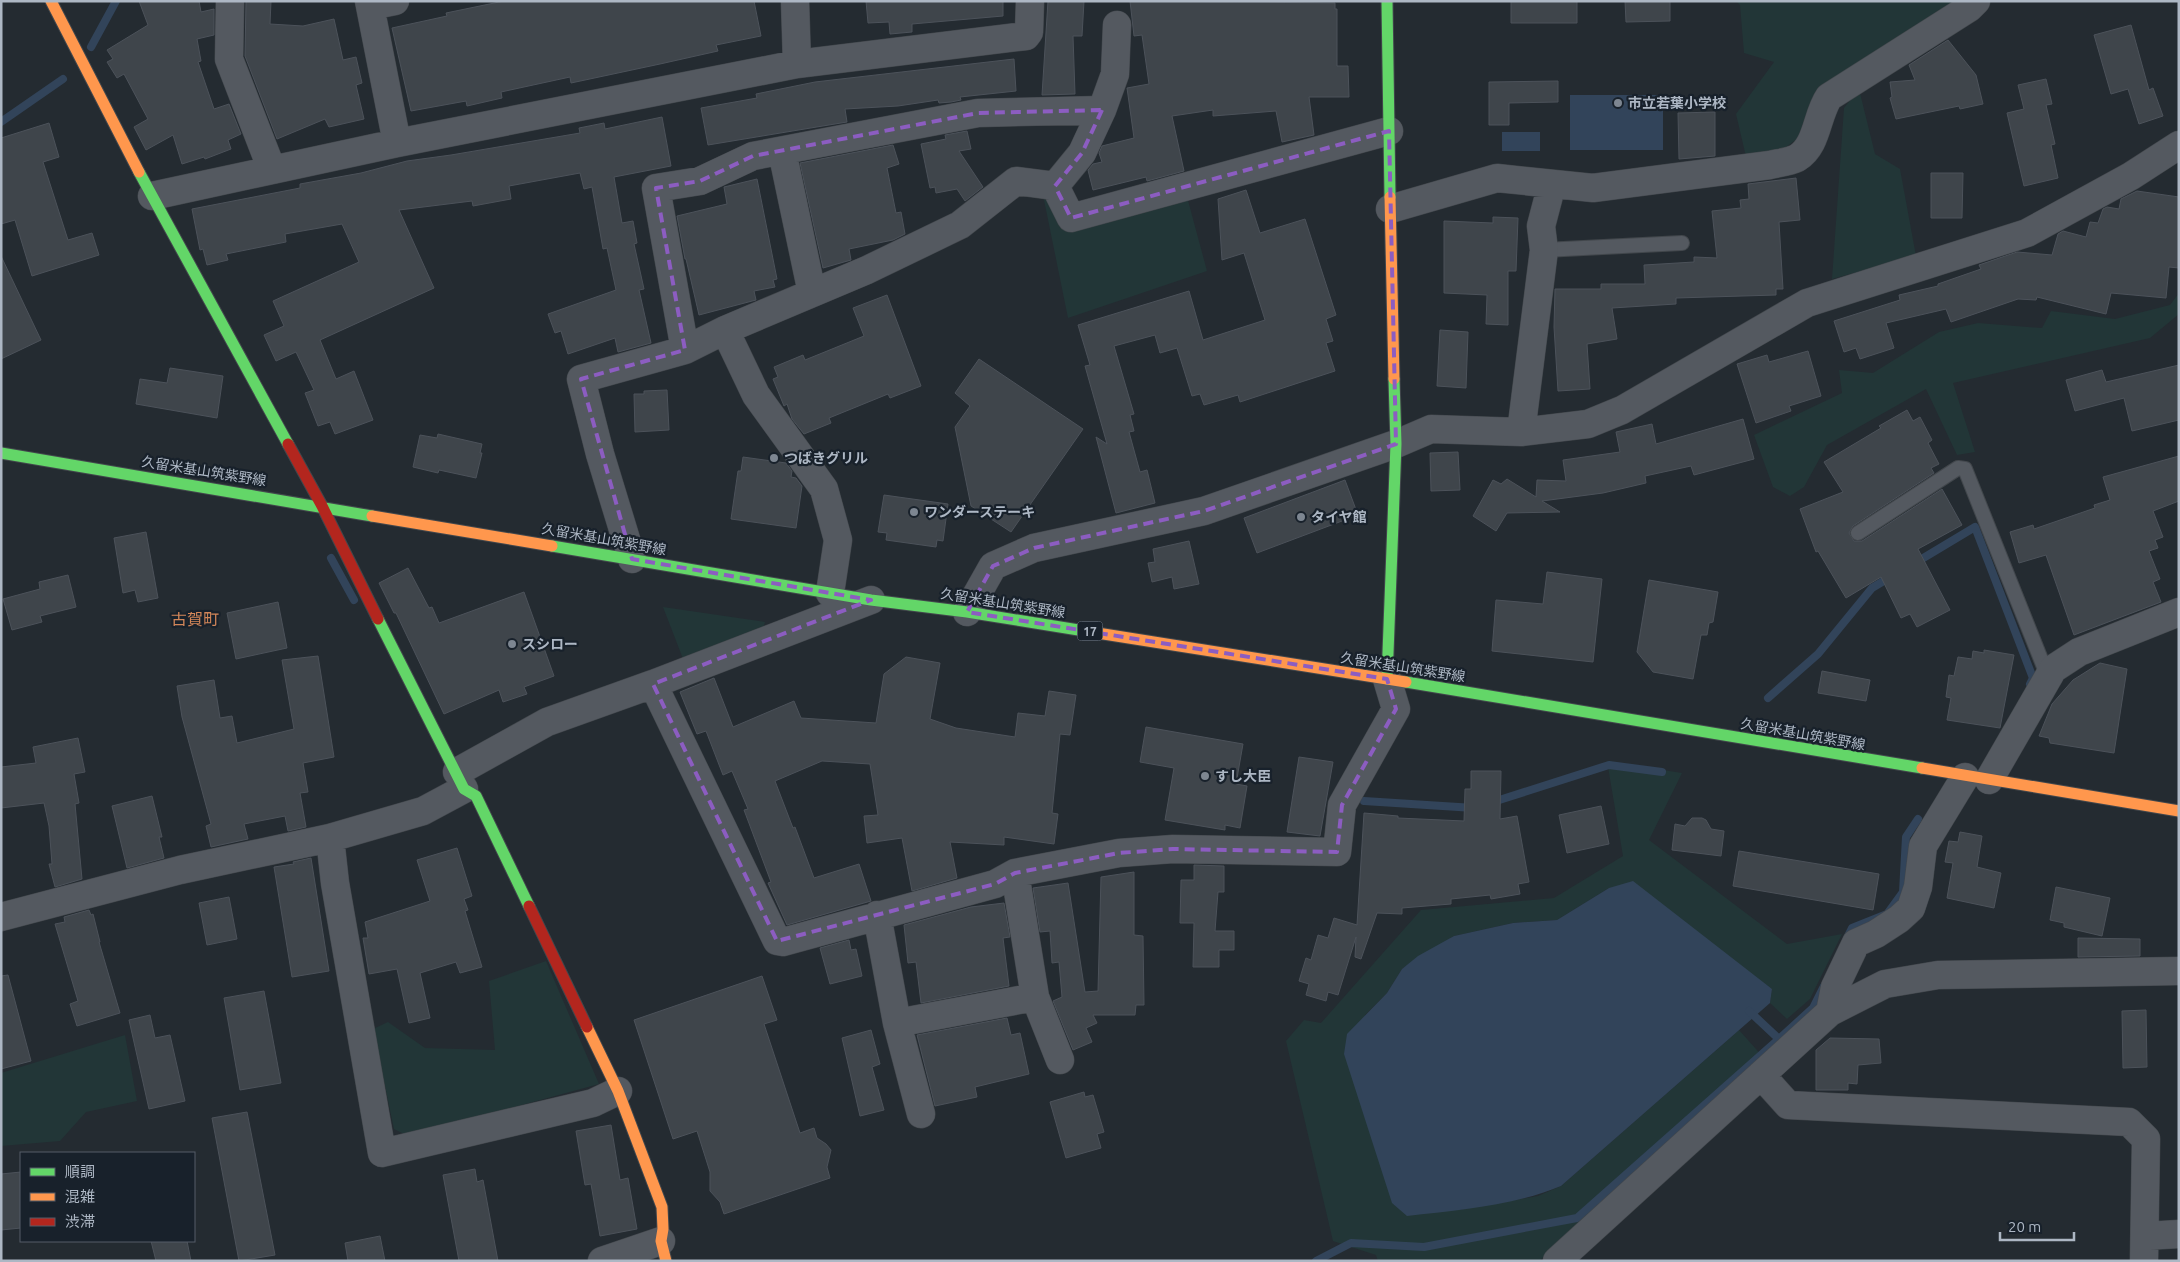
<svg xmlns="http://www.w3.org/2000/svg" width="2180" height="1262" viewBox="0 0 2180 1262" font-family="Ubuntu,'Noto Sans JP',sans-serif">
<rect width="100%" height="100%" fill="#242b31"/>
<path fill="#223637" d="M1736 1H1961L1808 110 1798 138 1781 151 1747 161 1736 114 1774 62 1744 53 1740 5Z
M1859 89 1875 154 1900 169 1916 256 1832 279 1844 108Z
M1042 190 1067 227 1186 193 1207 271 1068 318Z
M2179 293V314L2150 338 1953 383 1975 452 1957 455 1926 389 1827 445 1804 487 1790 496 1773 487 1754 435 1842 393 1839 370 1873 373 1939 332 1978 323 2042 328 2051 311 2115 319 2170 305Z
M663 607 765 622 761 634 685 664Z
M1607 761 1682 773 1649 840 1787 944 1842 934 1810 999 1787 1019 1770 1003 1772 989 1609 888 1557 920 1513 923 1454 936 1402 969 1387 993 1365 1015 1457 1210 1538 1196 1561 1186 1739 1030 1764 1058 1539 1261H1378L1376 1255 1333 1241 1286 1041 1304 1020 1321 1023 1421 910 1554 898 1623 856Z
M546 961 599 1084 408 1136 394 1129 373 1029 388 1022 425 1048 495 1050 489 981Z
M125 1035 137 1101 86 1112 60 1141 1 1146V1073Z"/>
<path fill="#32445a" d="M1570 95H1663V150H1570Z
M1502 132H1540V151H1502Z
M1633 881 1772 989 1770 1003 1561 1186C1513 1206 1458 1210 1407 1216L1392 1203 1344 1054 1347 1034 1387 993 1402 969 1418 956 1454 936 1513 923 1557 920 1609 888Z"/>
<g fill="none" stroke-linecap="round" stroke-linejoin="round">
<path stroke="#32445a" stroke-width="8" d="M91 47 116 1
M1 122 63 79
M331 558 354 600
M1915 563 1975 527 2033 678 2030 684
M1768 698 1818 654 1872 588 1892 576
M1364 801 1474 808
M1493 802 1609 765 1662 772
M1847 938 1852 928 1887 914 1903 892 1906 837 1918 819
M1749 1011 1779 1039 1813 1008 1824 986
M1316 1261 1351 1243 1424 1247 1577 1218 1779 1039"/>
</g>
<path fill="#3f454b" stroke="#4c525a" d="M139 1H199L201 12 214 9V35L197 39 201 61 198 62 214 109 229 104 241 134 228 140 231 149 205 159 204 157 182 164 173 135 146 150 134 127 148 119 124 74 117 78 107 62 113 59 107 50 148 25Z
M246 1H271L270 24 303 26 334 19 343 60 356 57 362 83 356 85 364 119 329 127 325 119 277 139 245 56Z
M504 1H754L761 36 716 45 718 51 660 64 571 83 570 77 501 92 502 98 467 106 466 101 411 111 392 28 447 16 446 13Z
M866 1H1003V16L912 24V32L890 34 889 22 868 23Z
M1048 1H1084L1082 36H1073L1075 94 1042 95Z
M1130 1 1335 3V9H1337V66H1348L1349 97H1309L1314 135 1282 142 1276 111 1213 116V110L1172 116 1184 171 1147 181 1146 177 1093 190 1088 170 1093 164 1102 162 1099 153 1102 146 1134 138 1127 88 1149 84 1142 35 1134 36Z
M1511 1H1577V23H1511Z
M1625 1H1670V21L1626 22Z
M2131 25 2149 90 2153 88 2163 116 2139 124 2128 89 2111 94 2094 35Z
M1948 40 1976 75 1983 104 1960 109 1959 106 1896 119 1890 98 1892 97 1890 82 1915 80 1909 65Z
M1014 59 1016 91 960 97 961 100 951 102 939 103 938 100 898 106 845 109 847 122 708 145 701 108 757 98 756 94 815 82Z
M2046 79 2052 104 2046 105 2055 144 2051 145 2058 178 2024 186 2007 113 2024 109 2018 85Z
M1558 81V102L1509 103V125H1489V82Z
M1715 112V156L1679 159 1678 113Z
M662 117 671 166 614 177 622 223 633 221 637 243 634 244 644 289 639 290 651 343 618 352 615 338 568 354 561 331 555 333 548 314 616 290 607 248 603 249 592 187 584 189 580 173 509 186 511 199 473 206 472 201 399 210 434 288 320 340 336 379 354 371 373 420 335 434 330 422 318 426 305 393 314 390 296 352 276 361 264 335 284 326 273 301 359 262 342 224 285 234 286 242 226 254 228 260 207 265 203 249 200 250 192 209 300 188V184L361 173 407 161 451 155 580 133 579 128 604 123 605 129Z
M49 123 59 157 43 162 68 240 92 233 99 255 32 276 15 220 1 224V138Z
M967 131 971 149 959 151 983 187 965 201 957 189 936 193 935 187 930 188 921 144 946 139 945 135Z
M893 145 899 164 887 168 896 213 901 212 905 234 893 240 849 249 851 260 823 268 800 163Z
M1931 173H1963L1962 218H1931Z
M1796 178 1800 220 1779 222 1783 289H1776V295L1676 298V304L1612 308 1617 339 1587 344 1590 389 1558 391 1554 327 1555 289H1601V284H1645L1644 265 1694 262V257L1717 258 1712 211 1741 208 1740 200 1749 199 1748 184Z
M757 179 777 279 773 280 775 287 754 291 756 300 699 315 686 259H685L677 216 727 204 724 187Z
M1246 190 1260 233 1305 219 1336 315 1326 319 1333 341 1326 343 1335 371 1240 402 1238 395 1204 405 1200 394 1192 396 1177 348 1160 353 1155 335 1114 346 1134 414 1130 415 1134 431 1129 432 1140 472 1147 470 1155 503 1116 513 1096 437 1107 444 1085 366 1090 365 1078 325 1189 291 1203 340 1265 320 1244 253 1222 260 1218 199Z
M2137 191 2179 197V268L2169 267 2166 298 2111 293 2106 314 2037 297 2036 300 2018 299 1951 322 1946 309 1886 323 1894 348 1860 359 1856 348 1844 352 1834 321 1900 300 1899 295 1938 286V284L1981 269 1979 265 2017 252 2052 255 2058 234 2063 231 2086 237 2090 222 2098 223 2103 209 2107 207 2119 209 2121 199Z
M1493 217 1518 218 1516 271H1508V325L1486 324 1487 295 1444 293V221L1493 223Z
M1 256 41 340 1 359Z
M887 295 921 386 890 398 888 394 829 418 831 423 804 434 792 419 787 404 784 406 773 379 778 377 774 367 803 355 805 360 864 336 853 308Z
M1440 330 1468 332 1466 388 1437 386Z
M1808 351 1821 396 1789 406 1791 411 1756 423 1737 364 1767 355 1769 362Z
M979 359 1083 429 1011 532 971 506 955 427 970 406 955 393Z
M2179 365V420L2132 431 2124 398 2075 411 2066 380 2102 370 2106 382Z
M170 368 223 376 217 418 136 404 140 379 167 383Z
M667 390 669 430 635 432 634 394H644V391Z
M1907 410 1913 421 1920 417 1932 440 1928 443 1939 464 1931 468 1934 473 1853 526 1849 533 1854 541H1862L1942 489 1962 525 1918 549 1950 610 1917 627 1910 614 1901 618 1881 577 1846 598 1818 551 1816 552 1800 509 1843 492 1824 462 1881 428 1879 426Z
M1743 419 1754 459 1694 475 1691 466 1645 476 1646 483 1603 493 1542 501 1560 512 1507 513 1496 531 1473 516 1493 480 1501 484 1507 479 1536 497 1537 480 1566 481 1563 460 1620 452 1616 432 1652 424 1656 444Z
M438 434 482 444 480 453H482L476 478 439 470 438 473 413 467 420 435 437 438Z
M1458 452 1460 490 1431 491 1430 453Z
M2179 456V501L2153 511 2163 537 2155 540 2158 548 2149 551 2160 579 2153 582 2161 602 2074 635 2046 555 2019 563 2010 532 2033 525 2034 529 2095 508 2094 505 2110 500 2103 477Z
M743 457 786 463 792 471 791 477 796 478 802 486 796 528 731 519 738 471H741Z
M1345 480 1358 515 1257 553 1244 518Z
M884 495 948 504 943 541 937 540 936 547 886 540 887 533 878 532Z
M146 532 158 598 138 602 135 590 123 593 114 538Z
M1189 541 1199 584 1174 589 1172 577 1152 582 1148 563 1155 562 1153 549Z
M408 568 429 608 432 607 439 623 524 592 554 676 524 687 527 694 503 702 499 690 444 714 396 613H394L379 583Z
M1547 572 1602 579 1593 662 1492 651 1496 600 1543 604Z
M68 575 76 607 40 616 42 622 12 630 3 599 40 589 39 582Z
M1649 580 1718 592 1713 622 1709 623 1707 635H1701L1693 679 1653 672 1637 652Z
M278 602 287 648 236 659 227 613Z
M1984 650 2014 655 2000 728 1947 720 1951 698 1946 697 1949 675 1954 676 1958 657 1972 659 1973 651 1984 653Z
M318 656 334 757 303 763 308 792 300 793 306 827 288 831 285 816 244 824 248 839 211 847 206 826 211 824 182 717 177 686 214 680 220 718 232 716 237 743 294 729 282 660Z
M906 657 940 663 930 719 956 728 1015 737 1018 713 1045 716 1049 691 1076 695 1070 735 1060 734 1052 813 1058 814 1054 844 1004 837V845L950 842 957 878 912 891 902 838 867 843 864 816 878 815 870 764 822 761 775 781 793 828 795 827 814 878 859 864 871 901 787 925 768 883 771 882 744 810 748 809 732 771 723 775 706 731 697 734 680 692 714 678 733 727 794 701 801 718 876 723 884 674Z
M2100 663 2127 669 2114 753 2050 743 2049 738 2039 736 2052 704 2073 680Z
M1822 671 1870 680 1866 701 1818 693Z
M1146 727 1243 744 1236 784 1247 786 1240 828 1225 825V830L1165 820 1174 768 1140 762Z
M78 738 85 772 74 774 79 803 75 804 82 879 55 887 49 864H52L49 826 44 803 1 808V767L36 763 33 747Z
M1299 757 1333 762 1320 836 1287 832Z
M1471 771H1501L1500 819 1517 816 1529 882 1518 884 1520 894 1491 899 1490 895 1451 899V904L1402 908V914L1377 913 1361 959 1355 957 1356 937 1338 995 1328 992 1326 1001 1306 995 1309 984 1299 981 1306 958 1311 960 1318 935 1328 938 1334 918 1357 925 1364 813 1398 816V818L1464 821 1465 789H1471Z
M152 796 162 837H159L164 858 127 868 112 806Z
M1601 806 1609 844 1567 853 1559 815Z
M1692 818H1702L1706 820 1711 829 1724 831 1721 856 1672 850 1675 824 1685 826Z
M1960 832 1982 836 1977 867 2001 873 1994 908 1947 898 1953 863 1945 862 1949 841 1958 842Z
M457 848 472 896 464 899 468 910 465 911 482 967 460 973 456 962 420 973 430 1018 409 1023 397 969 369 974 363 938H368L365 922 430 901 417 860Z
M1739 851 1879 874 1873 910 1733 886Z
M311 858 329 971 292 977 274 867 294 864 293 862Z
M1194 865 1224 866V892H1218L1215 931H1234V950H1219V967H1193L1194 923H1180L1181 880H1194Z
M1134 872V935L1143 936 1144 1005H1136L1135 1015H1093L1097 1023 1086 1028 1092 1042 1073 1050 1053 1001 1062 997 1059 962 1052 963 1050 931 1040 932 1033 888 1068 883 1085 992 1098 991 1101 877Z
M2056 887 2110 898 2102 936 2064 927V923L2050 920Z
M229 897 237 939 207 945 199 903Z
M1004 903 1010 937 1003 938 1009 986 921 1003 916 962 908 963 904 925 971 907Z
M89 910 91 915 93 914 100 942H99L120 1013 77 1026 70 1004 78 1001 55 924 65 922 64 917Z
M2078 938 2140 939V956L2078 957Z
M849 940 851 950 856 949 862 976 830 984 820 948Z
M8 975 31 1061 1 1069V976Z
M762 976 777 1020 764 1024 800 1133 814 1128 817 1138 826 1144 831 1150 827 1167 830 1178 724 1214 720 1202 710 1191V1172L697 1131 673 1139 634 1020Z
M264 991 281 1083 240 1090 224 998Z
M2146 1010 2147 1067 2123 1068 2122 1011Z
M150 1015 155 1038 170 1035 185 1101 149 1109 129 1020Z
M1007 1018 1011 1035 1020 1033 1029 1074 975 1087 977 1097 935 1106 917 1035Z
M871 1030 880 1064 872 1067 884 1110 860 1116 842 1038Z
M1830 1038 1879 1039 1881 1063 1858 1065 1857 1084 1848 1083V1090H1816V1050Z
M1084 1092 1085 1097 1093 1095 1104 1132 1097 1134 1101 1148 1066 1158 1050 1102Z
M247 1112 275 1255 239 1261 212 1118Z
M611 1125 620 1180 628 1178 637 1229 600 1236 591 1184 585 1185 576 1131Z
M475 1169 477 1182 483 1180 498 1261H459L443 1175Z
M21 1172V1228L1 1230V1174Z
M380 1236 385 1261H348L345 1243Z
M151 1241H187L191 1261H156Z"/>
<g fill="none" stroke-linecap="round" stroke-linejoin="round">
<defs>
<path id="lane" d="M1544 250 1682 243
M1858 533 1958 468 1965 469 2048 677"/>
<path id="street" d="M230 1 229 59 272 170
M369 1 397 143
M795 1 797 64
M370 6 395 1
M782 151 812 293
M1055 186 1071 218 1389 131
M152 196 397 143 797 64 1026 36 1029 32 1030 1
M1390 209 1497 178 1593 188 1770 165C1778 163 1789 162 1797 158 1818 145 1816 116 1829 97L1969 8 1976 1
M725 330 756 395 824 489 838 540 830 593
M685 350 656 188 700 181 753 156 978 113 1102 110
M1521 432 1544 250 1541 226 1552 184
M632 559 600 454 581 379 685 350 725 330 867 270 960 225 1016 181 1055 186 1082 153 1102 110 1115 74 1117 25
M967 612 993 566 1034 548 1204 511 1396 444 1431 429 1521 432 1588 424 1622 410 1807 303 2027 233 2131 176 2179 145
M653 684 777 941 783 942 995 884 1015 873 1119 853 1173 849 1337 852 1342 805 1396 709 1387 679
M457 772 547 722 653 684 871 600
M1989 780 2053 669 2079 652 2179 612
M330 838 335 883 382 1153 593 1103 618 1091
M1015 873 1035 997 1060 1060
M877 915 897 1023 921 1114
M1 917 180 870 330 838 423 811 464 789
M1830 1012 1835 987 1856 943 1876 934 1899 919 1911 908 1918 887 1923 846 1965 777
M897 1023 1035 997
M1761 1075 1788 1105 2129 1122 2146 1139 2144 1261
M2145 1236 2179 1234
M602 1261 661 1241
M1557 1261 1830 1012 1885 984 1938 975 2179 971"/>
<path id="fast" d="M1387 1 1390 197
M139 172 288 444
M1 453 372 516
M552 546 871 600 967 612 1091 632
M378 619 464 789 476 796 529 906
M1387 679 1396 444 1394 379
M1406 682 1922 768"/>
<path id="slow" d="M51 1 139 172
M1390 197 1394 379
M372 516 552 546
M1091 632 1406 682
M1922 768 2179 811
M587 1027 618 1091 662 1207 663 1229 661 1241 666 1261"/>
<path id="jam" d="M288 444 322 506 378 619
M529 906 587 1027"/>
</defs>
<use href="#lane" stroke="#42474c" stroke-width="16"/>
<use href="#street" stroke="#42474c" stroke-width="29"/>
<use href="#fast" stroke="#42474c" stroke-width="13"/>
<use href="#slow" stroke="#42474c" stroke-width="13"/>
<use href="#jam" stroke="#42474c" stroke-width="13"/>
<use href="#lane" stroke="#545960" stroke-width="14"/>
<use href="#street" stroke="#545960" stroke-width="28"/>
<use href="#fast" stroke="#63d668" stroke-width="11"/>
<use href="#slow" stroke="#ff974d" stroke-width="11"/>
<use href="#jam" stroke="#b3261e" stroke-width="11"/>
</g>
<path fill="none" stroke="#8c5dc1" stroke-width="4" stroke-dasharray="10 6" stroke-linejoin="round" d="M1102 110 1082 153 1055 186 1071 218 1389 131 1396 444 1204 511 1034 548 993 566 967 612 1387 679 1396 709 1342 805 1337 852 1173 849 1119 853 1015 873 995 884 777 941 653 684 871 600 632 559 581 379 685 350 656 188 700 181 753 156 978 113Z"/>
<g fill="#7d8691" stroke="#18212b" stroke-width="2">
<circle cx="1618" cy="103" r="5"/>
<circle cx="774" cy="458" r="5"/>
<circle cx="914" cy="512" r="5"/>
<circle cx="1301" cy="517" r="5"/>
<circle cx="512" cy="644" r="5"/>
<circle cx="1205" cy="776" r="5"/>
</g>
<g text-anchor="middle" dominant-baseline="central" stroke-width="4.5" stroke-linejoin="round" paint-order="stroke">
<rect fill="#18212b" stroke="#808a96" stroke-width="1" x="1077.5" y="621.5" width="25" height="19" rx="4"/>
<g font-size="12" font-weight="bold" fill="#adb7c4">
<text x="1090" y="631">17</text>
</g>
<g font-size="14" font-weight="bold" fill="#adb7c4" stroke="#18212b" text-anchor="start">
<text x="1628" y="103">市立若葉小学校</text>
<text x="784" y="458">つばきグリル</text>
<text x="924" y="512">ワンダーステーキ</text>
<text x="1311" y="517">タイヤ館</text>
<text x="522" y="644">スシロー</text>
<text x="1215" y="776">すし大臣</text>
</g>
<g font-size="14" fill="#adb7c4" stroke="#18212b">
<text transform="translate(204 471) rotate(9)">久留米基山筑紫野線</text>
<text transform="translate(604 539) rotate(10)">久留米基山筑紫野線</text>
<text transform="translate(1003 603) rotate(9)">久留米基山筑紫野線</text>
<text transform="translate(1403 667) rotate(9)">久留米基山筑紫野線</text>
<text transform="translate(1803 734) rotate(10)">久留米基山筑紫野線</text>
</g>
<g font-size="16" fill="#d28659" stroke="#18212b">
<text x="195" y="619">古賀町</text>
</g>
</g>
<rect width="2180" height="1262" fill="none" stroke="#adb7c4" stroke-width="5"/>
<rect x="20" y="1152" width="175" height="90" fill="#18212b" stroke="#545d68"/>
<rect x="30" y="1168" width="25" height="8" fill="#63d668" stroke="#545d68"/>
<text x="65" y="1177" font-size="15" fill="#adb7c4">順調</text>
<rect x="30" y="1193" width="25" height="8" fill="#ff974d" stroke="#545d68"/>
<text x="65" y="1202" font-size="15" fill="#adb7c4">混雑</text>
<rect x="30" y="1218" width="25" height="8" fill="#b3261e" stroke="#545d68"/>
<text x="65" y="1227" font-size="15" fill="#adb7c4">渋滞</text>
<path d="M2000 1232v8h74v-8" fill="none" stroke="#adb7c4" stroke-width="2.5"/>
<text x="2008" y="1232" font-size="15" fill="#adb7c4" stroke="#18212b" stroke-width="4" paint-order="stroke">20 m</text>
</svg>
